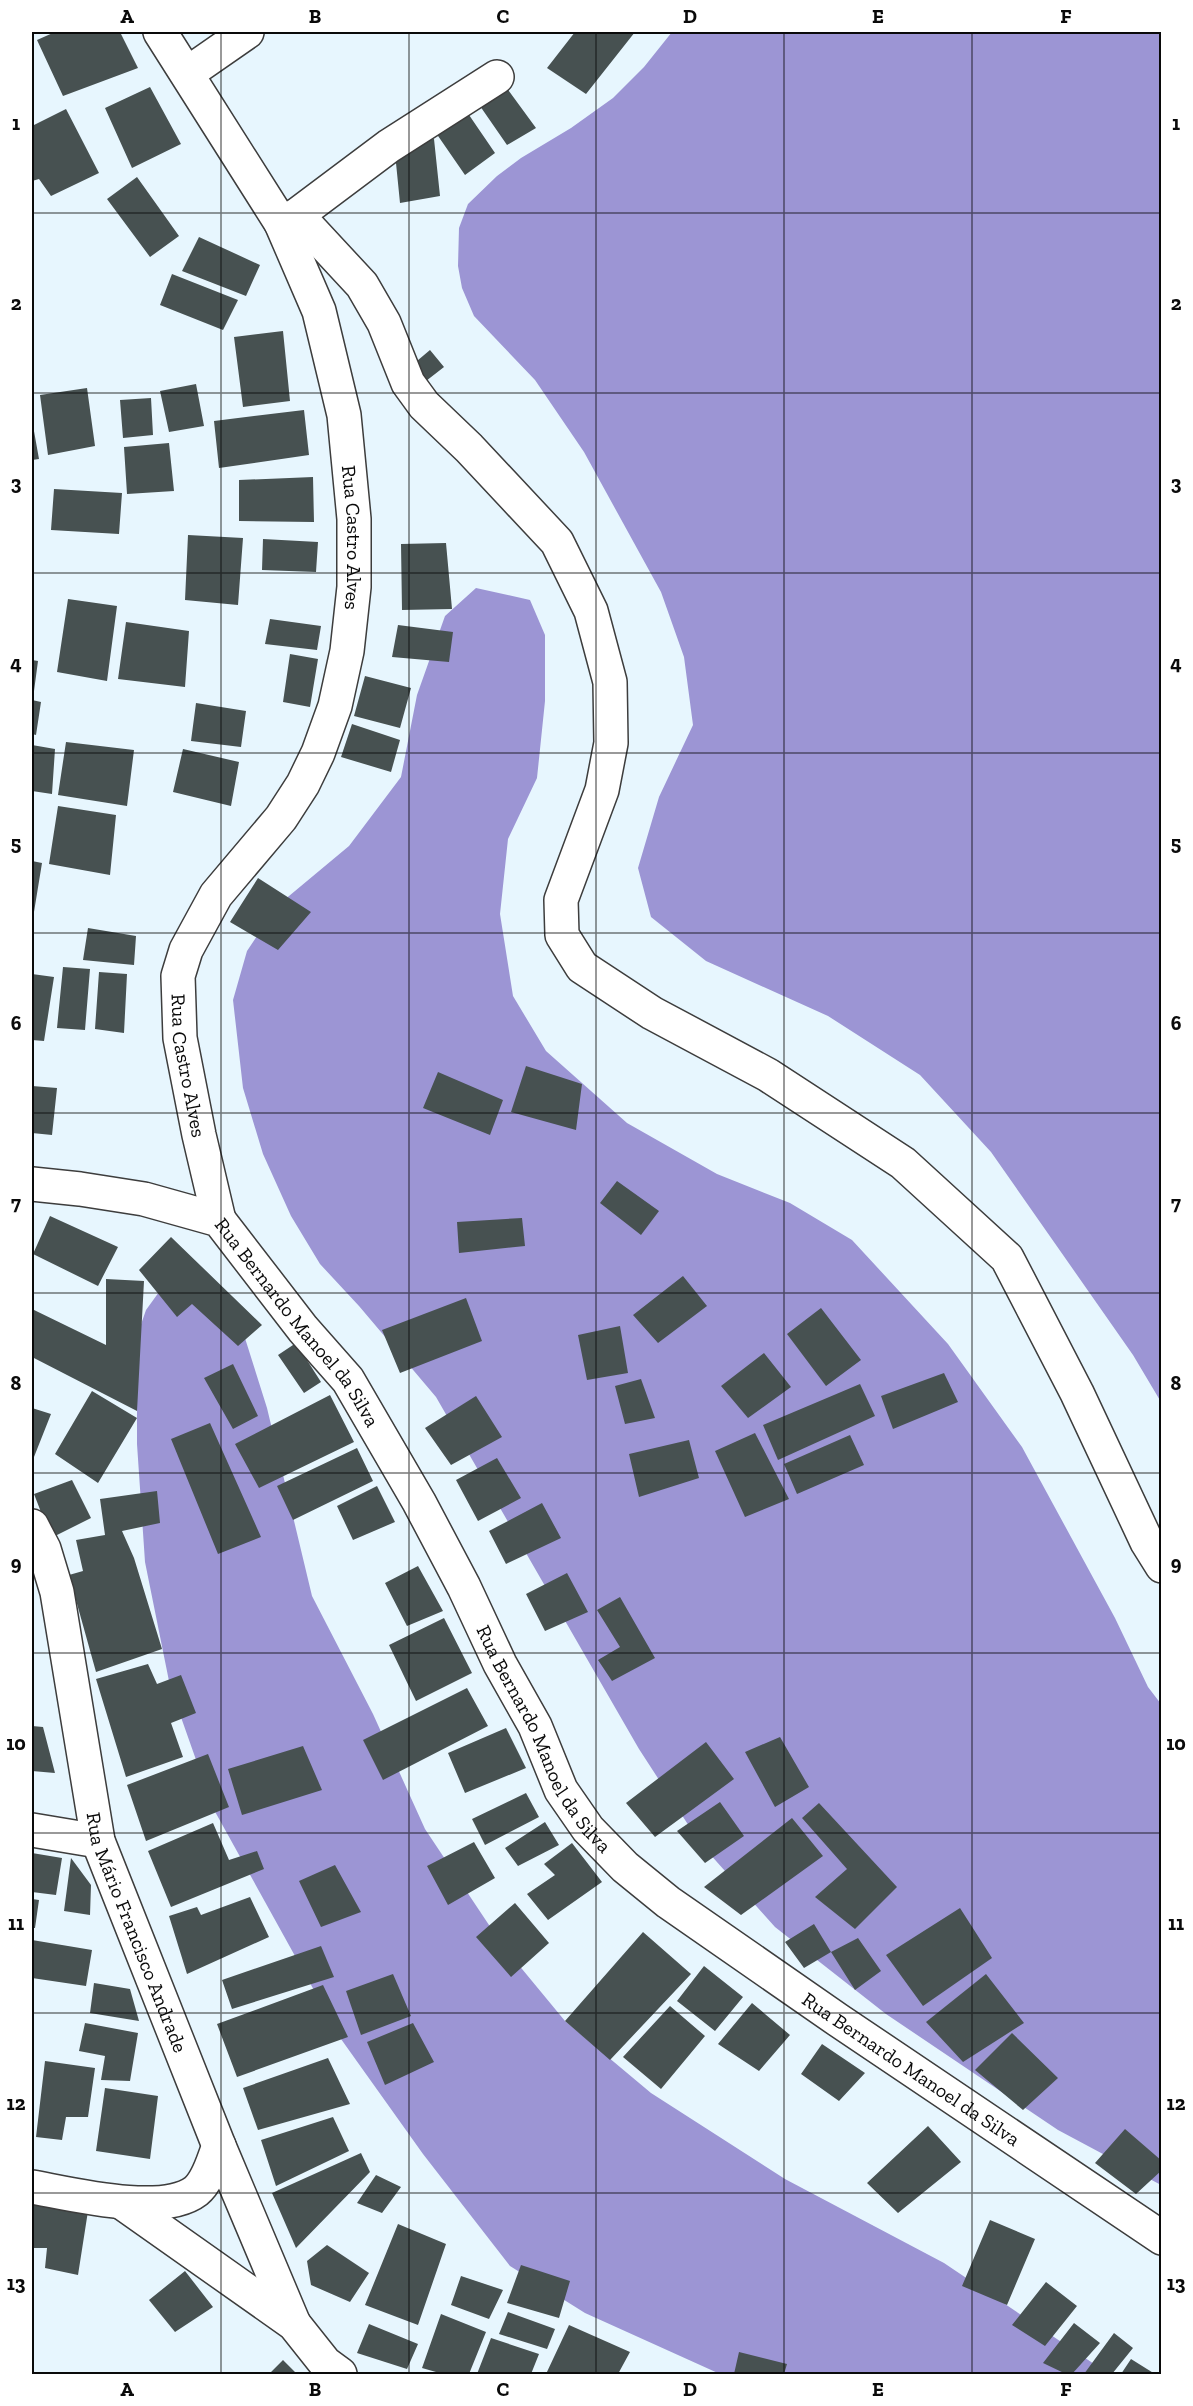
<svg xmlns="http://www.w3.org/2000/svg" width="1193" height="2406" viewBox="0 0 1193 2406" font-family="'Zilla Slab',serif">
<rect width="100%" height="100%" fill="#e7f6fe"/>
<path fill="#9c95d4" d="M672 32H1161V1402L1133 1355 991 1152 920 1075 828 1016 706 961 651 917 638 868 659 797 693 725 684 657 661 592 584 452 535 380 474 316 462 288 458 266 459 228 468 204 497 176 521 158 571 128 613 98 644 67Z
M476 588 530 600 545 635V701L537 778 508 839 500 914 513 996 546 1051 627 1123 717 1174 790 1203 852 1240 948 1344 1022 1447 1115 1618 1148 1687 1161 1704V2185L1058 2130 886 2014 775 1927 700 1843 639 1749 436 1397 359 1306 320 1264 291 1216 263 1154 243 1088 233 1000 247 951 277 906 349 846 401 777 417 695 445 616Z
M159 1292 238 1316 267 1408 312 1596 373 1714 425 1829 503 1946 565 2021 651 2093 785 2179 944 2263 1109 2374H720L585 2313 510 2266 423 2154 341 2039 213 1808 170 1686 145 1562 137 1444V1336L146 1310Z"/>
<path fill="#475151" d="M55 32H120L138 68 63 96 37 40Z
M575 32H635L586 94 547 68Z
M150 87 181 144 132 168 105 108Z
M506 87 536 128 507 145 480 106Z
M66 109 99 173 51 196 39 179 32 181V126Z
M467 112 495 153 465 175 436 133Z
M434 139 440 196 400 203 394 143Z
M137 177 179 236 150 257 107 199Z
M199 237 260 265 246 296 182 271Z
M172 274 238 300 223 330 160 305Z
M283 331 290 401 243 407 234 337Z
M430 350 444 367 426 381 411 366Z
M196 384 204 426 169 432 160 391Z
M87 388 95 446 48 455 40 395Z
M151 398 153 435 123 438 120 400Z
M304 410 309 455 219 468 214 421Z
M32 420 39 459 32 460Z
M169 443 174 491 127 494 124 447Z
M313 477 314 522 239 521V480Z
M54 489 122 493 119 534 51 530Z
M188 535 243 538 238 605 185 600Z
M263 539 318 542 316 572 262 570Z
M446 543 452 609 402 610 401 544Z
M68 599 117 606 107 681 57 672Z
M270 619 321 626 317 650 265 644Z
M126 622 189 631 185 687 118 679Z
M398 625 453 632 449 662 392 657Z
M290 654 318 659 310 707 283 702Z
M32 660 38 661 34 691 32 690Z
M365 676 411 688 400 728 354 716Z
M32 700 41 702 36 735 32 734Z
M196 703 246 711 241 747 191 741Z
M352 724 400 740 391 772 341 757Z
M66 742 134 750 127 806 58 795Z
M32 745 55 749 52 794 32 791Z
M183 749 239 762 231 806 173 792Z
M58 806 116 815 110 875 49 864Z
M32 861 42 863 33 918H32Z
M258 878 311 912 278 950 230 922Z
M88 928 136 936 134 965 83 960Z
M63 967 90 969 85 1030 57 1028Z
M99 972 127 974 124 1033 95 1029Z
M32 974 54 977 44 1041 32 1040Z
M526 1066 582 1084 576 1130 511 1112Z
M438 1072 503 1100 490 1135 423 1108Z
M32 1086 57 1088 52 1135 32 1133Z
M617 1181 659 1211 641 1235 600 1203Z
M50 1216 118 1247 98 1286 33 1254Z
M522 1218 525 1246 459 1253 457 1222Z
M171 1237 262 1325 238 1346 192 1304 177 1317 139 1270Z
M683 1276 707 1306 658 1343 633 1315Z
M106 1279 144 1281 137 1411 32 1357V1309L106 1345Z
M466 1298 482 1341 400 1373 382 1330Z
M821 1308 861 1360 826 1386 787 1334Z
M620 1326 628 1373 587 1380 578 1335Z
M296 1343 321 1382 304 1393 278 1355Z
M764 1353 791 1387 748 1418 721 1386Z
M233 1364 258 1416 233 1429 204 1378Z
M944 1373 958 1402 893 1429 881 1396Z
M641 1379 655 1418 625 1424 615 1386Z
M860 1384 875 1416 778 1460 763 1425Z
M92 1391 137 1418 98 1483 55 1454Z
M330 1395 354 1442 259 1488 235 1444Z
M476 1396 502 1437 451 1465 425 1428Z
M32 1408 51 1414 32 1462Z
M210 1423 261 1537 218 1554 171 1439Z
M755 1433 789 1499 745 1517 715 1451Z
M850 1435 864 1465 797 1494 784 1464Z
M689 1440 699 1478 639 1497 629 1454Z
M357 1448 373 1481 293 1520 277 1486Z
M497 1458 521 1498 478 1521 456 1480Z
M72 1480 91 1518 51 1538 34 1494Z
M377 1486 395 1522 353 1540 337 1506Z
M157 1491 160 1523 122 1531 134 1558 162 1649 96 1672 69 1575 83 1571 76 1540 105 1535 100 1499Z
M542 1503 561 1538 506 1564 489 1531Z
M418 1566 443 1611 407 1626 385 1583Z
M567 1573 588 1612 545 1631 526 1594Z
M620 1597 655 1658 612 1681 598 1660 620 1647 597 1610Z
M444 1618 472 1673 416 1701 389 1645Z
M148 1664 157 1684 181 1675 196 1713 171 1723 183 1757 126 1777 96 1679Z
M467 1688 488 1726 383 1780 363 1740Z
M32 1726 43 1727 55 1773 32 1771Z
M506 1728 526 1768 465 1793 448 1753Z
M780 1737 809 1787 775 1807 745 1752Z
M706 1742 734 1779 655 1837 626 1803Z
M303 1746 322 1790 242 1815 228 1769Z
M208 1754 229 1807 146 1841 127 1785Z
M526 1793 539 1817 485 1845 472 1819Z
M720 1802 744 1836 705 1863 677 1831Z
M819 1803 897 1887 855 1929 815 1897 847 1869 802 1818Z
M792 1818 823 1856 741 1915 704 1887Z
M545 1822 559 1845 518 1866 505 1848Z
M213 1823 229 1860 257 1851 264 1869 171 1907 148 1851Z
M474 1842 495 1878 448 1905 427 1866Z
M572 1843 602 1882 548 1920 527 1894 555 1875 544 1864Z
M32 1853 62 1858 56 1895 32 1892Z
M71 1858 91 1885 90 1915 64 1911Z
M335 1865 361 1912 321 1927 299 1881Z
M250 1897 269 1937 187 1974 169 1916 197 1907 201 1915Z
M32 1899 39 1900 35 1928H32Z
M515 1903 549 1943 511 1977 476 1937Z
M960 1908 992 1958 923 2006 886 1955Z
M814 1924 831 1952 804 1968 785 1942Z
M643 1932 691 1974 610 2060 565 2021Z
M858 1938 881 1971 855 1990 831 1952Z
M32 1940 92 1950 86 1986 32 1978Z
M321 1946 334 1977 232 2009 222 1980Z
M704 1966 743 1997 715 2031 677 2001Z
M393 1974 411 2016 361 2035 346 1991Z
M986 1974 1024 2023 963 2062 926 2022Z
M94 1983 130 1989 139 2021 90 2013Z
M323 1985 348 2037 237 2077 217 2024Z
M752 2003 790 2035 759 2071 718 2044Z
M670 2006 705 2036 661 2089 623 2057Z
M85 2023 138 2033 130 2081 101 2080 105 2056 79 2051Z
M413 2023 434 2062 385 2085 367 2042Z
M1012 2033 1058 2078 1023 2110 975 2070Z
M822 2044 865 2073 839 2101 801 2074Z
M328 2058 350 2104 258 2130 243 2088Z
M45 2061 95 2068 88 2117H66L62 2140 36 2137Z
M105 2088 158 2096 150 2159 96 2151Z
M333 2117 349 2151 276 2186 261 2140Z
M928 2126 961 2162 898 2213 867 2183Z
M1125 2129 1162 2161V2170L1136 2194 1095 2163Z
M361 2153 370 2172 296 2248 272 2193Z
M376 2175 401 2187 382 2213 357 2203Z
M33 2202 88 2211 78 2275 45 2268 47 2248H32Z
M990 2220 1035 2239 1007 2305 962 2286Z
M398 2224 446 2244 418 2325 365 2305Z
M327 2245 369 2273 350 2302 311 2285 307 2261Z
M521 2265 570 2281 559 2318 507 2303Z
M185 2271 213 2307 175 2332 149 2300Z
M461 2276 503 2290 489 2319 451 2305Z
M1046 2282 1077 2306 1045 2346 1012 2325Z
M508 2312 555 2329 547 2349 499 2334Z
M441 2314 486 2332 469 2374H443L422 2368Z
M1074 2323 1100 2343 1072 2374H1066L1043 2363Z
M369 2324 418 2344 407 2369 357 2353Z
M569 2325 630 2352 618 2374H546Z
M1114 2333 1133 2348 1112 2374H1084Z
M491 2338 539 2354 531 2374H477Z
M739 2352 787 2364 784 2374H734Z
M1131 2359 1155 2374H1121Z
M283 2360 297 2374H269Z"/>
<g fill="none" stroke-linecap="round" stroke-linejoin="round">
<defs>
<g id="street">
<path id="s1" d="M160 32 281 223 319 311 344 415 354 519V587L347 651 335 706 318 753 303 784 281 818 216 895 186 950 178 976 180 1038 199 1135 219 1220"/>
<path d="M188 73 247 32"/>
<path d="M297 215 362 285 384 323 408 383 424 405 469 448 557 542 591 611 610 682 611 743 602 790 561 900 562 935 582 967 652 1013 768 1075 903 1163 1007 1258 1077 1393 1147 1542 1162 1566"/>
<path d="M281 223 297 215 389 146 497 77"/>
<path id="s2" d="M32 1184 80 1189 144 1199 219 1220 303 1329 348 1380 419 1502 464 1587 500 1664 535 1726 561 1790 588 1829 625 1867 668 1902 838 2020 1162 2238"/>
<path id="s3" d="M32 1526 44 1549 57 1592 98 1841 219 2146 294 2324"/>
<path d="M32 1830 98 1841"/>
<path d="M32 2187C71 2194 162 2217 196 2191 209 2180 213 2160 219 2146"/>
<path d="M124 2204 294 2324 325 2363 340 2374"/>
</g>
</defs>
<use href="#street" stroke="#3d3d3d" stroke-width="36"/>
<use href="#street" stroke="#fff" stroke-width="33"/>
</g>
<path fill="none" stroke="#0a0a0a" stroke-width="1.5" stroke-opacity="0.55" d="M221 32V2374M409 32V2374M596 32V2374M784 32V2374M972 32V2374M32 213H1162M32 393H1162M32 573H1162M32 753H1162M32 933H1162M32 1113H1162M32 1293H1162M32 1473H1162M32 1653H1162M32 1833H1162M32 2013H1162M32 2193H1162"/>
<g text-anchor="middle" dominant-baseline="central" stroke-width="6" stroke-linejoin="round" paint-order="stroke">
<g font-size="20" fill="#0a0a0a" stroke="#fff">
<text stroke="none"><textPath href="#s1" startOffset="552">Rua Castro Alves</textPath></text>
<text stroke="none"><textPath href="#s1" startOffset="1128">Rua Castro Alves</textPath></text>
<text stroke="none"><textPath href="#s2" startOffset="320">Rua Bernardo Manoel da Silva</textPath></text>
<text stroke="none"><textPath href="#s2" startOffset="806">Rua Bernardo Manoel da Silva</textPath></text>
<text stroke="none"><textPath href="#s3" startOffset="422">Rua Mário Francisco Andrade</textPath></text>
<text stroke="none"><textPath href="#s2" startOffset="1310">Rua Bernardo Manoel da Silva</textPath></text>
</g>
</g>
<rect width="1193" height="2406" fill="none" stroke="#ffffff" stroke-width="66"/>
<rect x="33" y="33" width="1127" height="2340" fill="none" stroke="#0a0a0a" stroke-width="2"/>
<g font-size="20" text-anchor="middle" font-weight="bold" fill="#0a0a0a">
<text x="127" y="23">A</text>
<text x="315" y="23">B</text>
<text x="503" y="23">C</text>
<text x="690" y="23">D</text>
<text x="878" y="23">E</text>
<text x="1066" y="23">F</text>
<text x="16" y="130">1</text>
<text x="1176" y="130">1</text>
<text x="16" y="310">2</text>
<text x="1176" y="310">2</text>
<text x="16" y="490">3</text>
<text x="1176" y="490">3</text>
<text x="16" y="670">4</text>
<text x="1176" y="670">4</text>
<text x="16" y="850">5</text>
<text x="1176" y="850">5</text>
<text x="16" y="1030">6</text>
<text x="1176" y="1030">6</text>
<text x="16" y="1210">7</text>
<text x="1176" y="1210">7</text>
<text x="16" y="1390">8</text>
<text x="1176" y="1390">8</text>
<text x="16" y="1570">9</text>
<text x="1176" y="1570">9</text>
<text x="16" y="1750">10</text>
<text x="1176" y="1750">10</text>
<text x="16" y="1930">11</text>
<text x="1176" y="1930">11</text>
<text x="16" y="2110">12</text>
<text x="1176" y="2110">12</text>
<text x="16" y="2290">13</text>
<text x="1176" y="2290">13</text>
<text x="127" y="2396">A</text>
<text x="315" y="2396">B</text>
<text x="503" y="2396">C</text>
<text x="690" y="2396">D</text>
<text x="878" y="2396">E</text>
<text x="1066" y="2396">F</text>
</g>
</svg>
